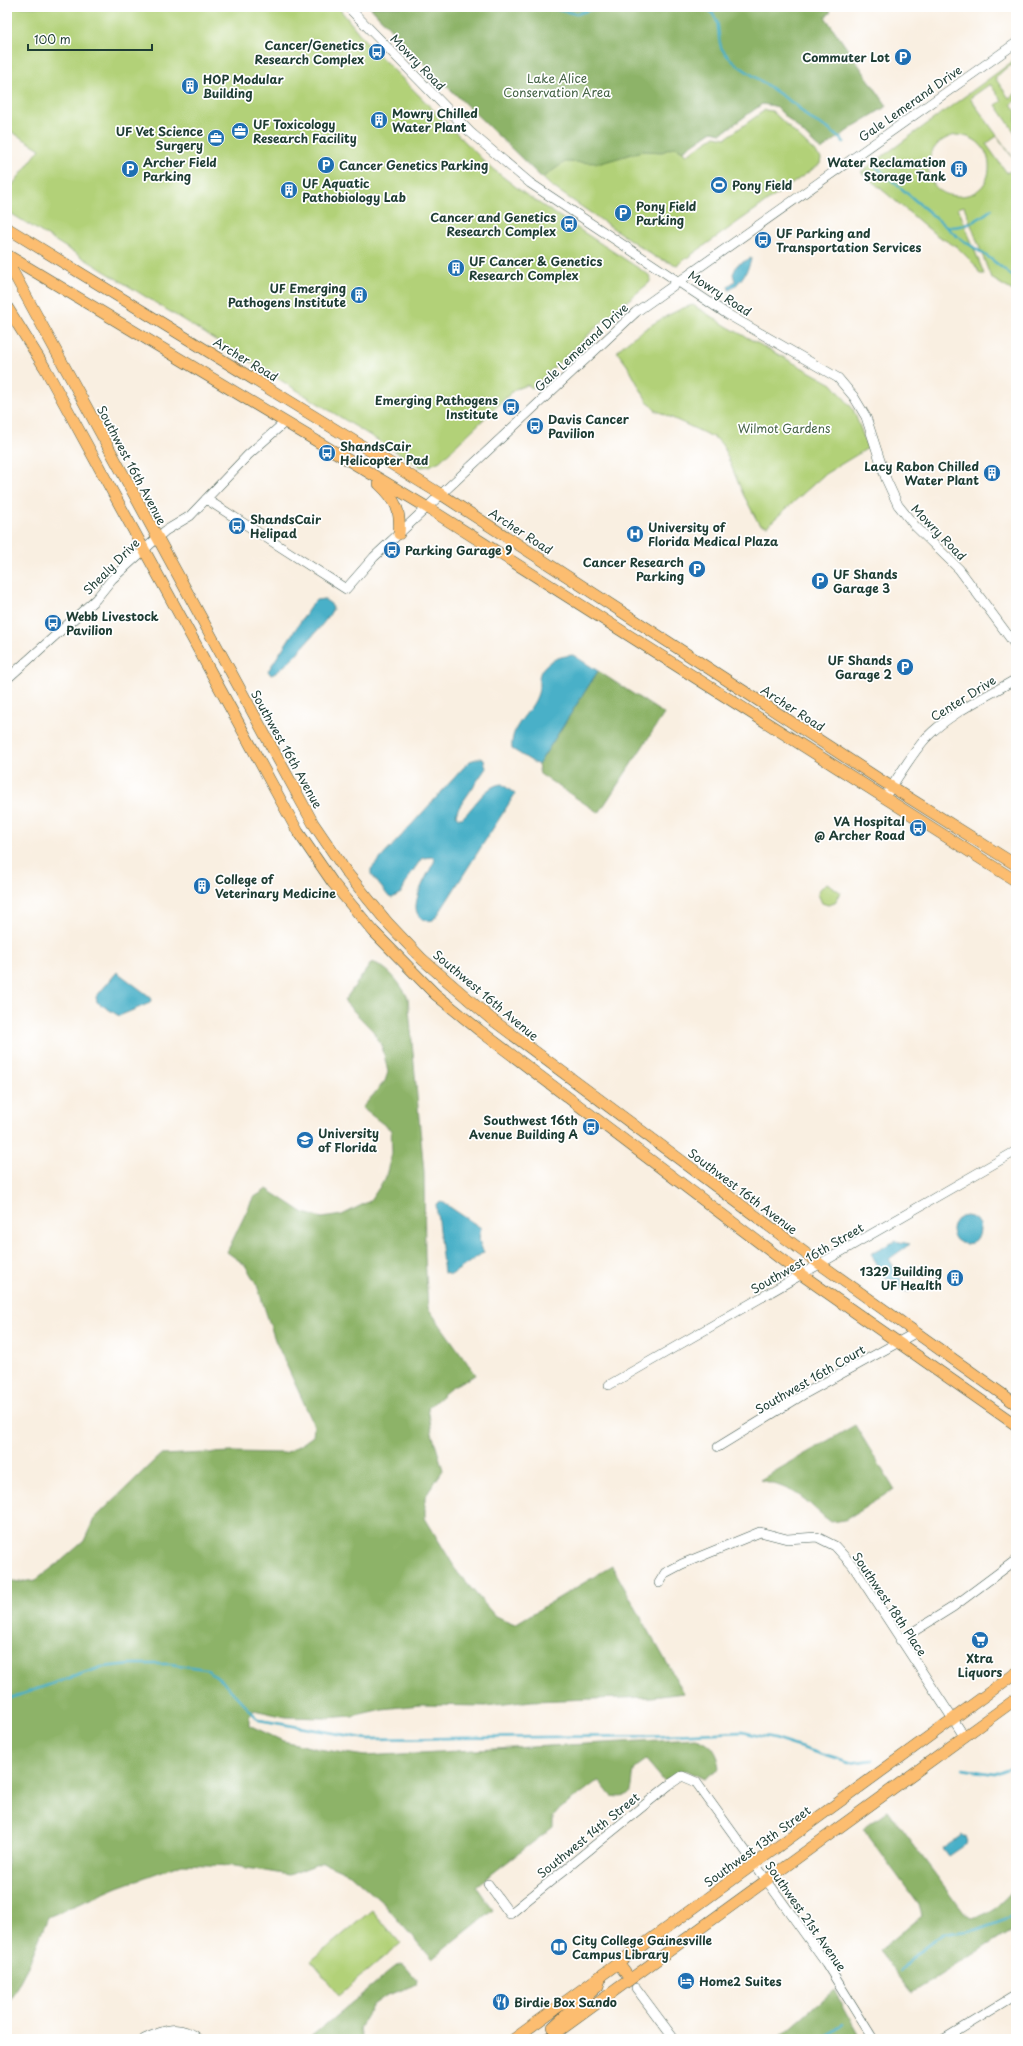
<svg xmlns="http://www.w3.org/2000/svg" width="1023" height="2046" viewBox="0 0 1023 2046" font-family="'Playpen Sans',sans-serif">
<rect width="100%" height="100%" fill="#fff"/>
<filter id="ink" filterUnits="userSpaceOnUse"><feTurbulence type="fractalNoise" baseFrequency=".025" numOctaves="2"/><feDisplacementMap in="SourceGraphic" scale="8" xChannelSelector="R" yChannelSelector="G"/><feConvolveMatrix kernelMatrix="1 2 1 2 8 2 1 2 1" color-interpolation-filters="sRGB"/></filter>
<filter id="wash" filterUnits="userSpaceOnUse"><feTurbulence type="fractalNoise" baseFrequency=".012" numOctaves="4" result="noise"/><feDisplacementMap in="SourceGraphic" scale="16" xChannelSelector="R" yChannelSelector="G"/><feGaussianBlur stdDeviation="0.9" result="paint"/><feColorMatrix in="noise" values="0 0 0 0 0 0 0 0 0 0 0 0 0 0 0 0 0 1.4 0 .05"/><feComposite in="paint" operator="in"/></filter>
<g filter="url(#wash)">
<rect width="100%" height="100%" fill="#f9efe1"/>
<path fill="#b2d178" stroke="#688756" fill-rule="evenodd" d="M7 7H338L366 42 489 166 525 194 649 275 651 279 649 283 604 320 532 388 528 385 515 389 440 461 429 466 421 467 7 211V192L40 149 7 129Z
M370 7H827L831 12 825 17 887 106 854 126 821 150 775 106 762 104 722 133 712 131 683 151 686 155 715 136 726 138 765 110 772 111 821 158 820 164 677 265 655 257 550 185 423 63Z
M1016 59V63L1006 68 995 78 1009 98 1016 93V100L1011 104 1016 111V134L996 105 1002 101 990 84 970 98 1016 162 997 136 986 144 1007 173 1016 167V293L991 278 964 206 958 208 984 274H980L975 265 957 247 936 235 861 172ZM956 135C999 136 1000 195 960 196 921 198 916 143 956 135Z
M693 305 728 327 832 384 853 409 868 448 825 474 767 526 759 524 743 494 723 446 717 439 655 410 647 401 627 365 617 352C627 338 676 308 693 305Z
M827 883 840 892 835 903 828 905 822 903 818 894 819 890Z
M372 1910 400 1943 339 1995 311 1961Z"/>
<path fill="#8db368" stroke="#56784e" d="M370 7H827L831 12 825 17 887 106 854 126 821 150 775 106 762 104 722 133 712 131 683 151 675 147 662 152 642 151 601 163 565 162 542 178 423 63Z
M598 671 664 714 599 813 540 774 538 765Z
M372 962C388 967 400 983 408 998L424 1172 425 1256 428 1308 476 1375 453 1386 428 1408 432 1433 443 1470 425 1497V1518L458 1573 495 1616 515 1624 612 1566 684 1693 652 1697 532 1701 486 1706 420 1705 382 1709 352 1716 324 1718 286 1717 254 1710 249 1717V1725L283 1741 318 1749 365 1756 696 1738C711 1742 718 1752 720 1768L704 1779 686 1770 664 1781 646 1760 635 1768C629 1784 639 1801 611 1796L600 1782H596L560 1809 553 1817V1827L476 1886 493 1910 432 1959 383 1903 350 1874 323 1862 289 1875 235 1866 182 1864 118 1887 48 1917 28 1966 7 2006V1580L20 1582 36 1580 61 1561 84 1541 94 1519 160 1455 232 1452 285 1453 302 1444 313 1436 314 1425 275 1340 257 1285 245 1265 227 1252 253 1198 267 1189 304 1213 322 1218 342 1215 370 1201 385 1179 392 1153 391 1130 362 1108 385 1081 388 1072 382 1046 373 1031 344 1001Z
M855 1425 894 1489 845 1520 831 1522C821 1515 813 1506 804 1499 792 1489 775 1484 760 1480Z
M888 1811 965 1914 971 1918C986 1916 1012 1899 1016 1883V1927L912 1993 879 1951 922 1916 919 1905 863 1829Z
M400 1964 404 1965 417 1980 416 1985 387 1995 373 2005 359 2028 363 2039H308L395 1967Z
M834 1990 861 2039H778Z"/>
<path fill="#49b0c8" stroke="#34767e" d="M751 258C751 267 738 287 729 290L728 286 735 281 733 274 737 265Z
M324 599 331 604 333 609 328 617C320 628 281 674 271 675L268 671 312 604 316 600Z
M573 655 598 671 538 765 512 749C510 723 532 714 538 693 541 684 535 675 546 665 554 658 563 656 573 655Z
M480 758 484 760 486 768 458 809 456 815 458 818H462C474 808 485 785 502 784L515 794 439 913 433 920C429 921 425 921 421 918 406 907 429 873 435 860L433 857 422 858 410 875 401 893 392 898 389 897 371 874V869L465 766 470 761Z
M117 972 149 996 151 1000 150 1003 119 1016 97 1002 96 997Z
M441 1201 481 1228C478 1238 479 1244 484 1252L451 1275 444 1273 436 1204Z
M952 1230a14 14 0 1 1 28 0a14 14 0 1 1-28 0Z
M895 1241 910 1244 889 1259 909 1292 901 1290 896 1281 886 1279 871 1254Z
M962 1835 964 1838 966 1837 968 1843 949 1856 943 1848Z"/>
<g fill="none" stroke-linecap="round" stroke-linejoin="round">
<path stroke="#49b0c8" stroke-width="2.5" d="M545 7 577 14 598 7
M706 7C724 23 715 29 721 47 724 54 731 59 736 64L797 106 809 118 827 128 844 142
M874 165 958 237 991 259 1016 279
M949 227C967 227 978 220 992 209
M7 1699 102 1667 131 1664H170L206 1669 225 1684 259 1720 368 1739 642 1736 742 1732 774 1739 849 1763 872 1760
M963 1769 994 1774 1016 1766
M901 1971 917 1953 943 1934 975 1930 1016 1915
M824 2039 843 2024"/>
</g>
</g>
<g filter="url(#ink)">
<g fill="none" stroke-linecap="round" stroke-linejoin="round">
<defs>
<path id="minor" d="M348 7 470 132 530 183 727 314 838 378 854 397 866 417 886 479 898 505 914 525 959 569 1016 646
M206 499 346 589 374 557 636 312 1016 43
M7 679 96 599 112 579 145 549 165 531 190 516 248 455 285 422
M884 798C898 778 910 756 926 738 951 712 986 697 1016 679
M609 1385 1016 1151
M718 1447 806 1393 915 1333
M659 1583 665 1573 682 1564 760 1532 787 1539 817 1537 835 1546 853 1566 964 1736
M900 1640 953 1607 1016 1560
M488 1884 510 1914 669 1785 682 1776 696 1782 826 1963 873 2039
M636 1988 674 2039
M144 2039C163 2030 180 2023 198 2039
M944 2039 1016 1995"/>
<path id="major" d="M7 228 442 495 879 779 1016 865
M7 255 428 508 1016 881
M7 261 313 823 347 873 387 922 422 959 490 1018 820 1264 1016 1404
M7 307 45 368 298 832 333 883 374 932 435 994 479 1030 802 1275 1016 1425
M379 484C396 500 401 510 399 534
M618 1963 630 1979
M553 2027 598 1986 600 1980
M514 2039 1016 1673
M548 2039 1016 1699"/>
</defs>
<use href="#minor" stroke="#40584e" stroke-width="10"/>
<use href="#major" stroke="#40584e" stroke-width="12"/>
<use href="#minor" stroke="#fff" stroke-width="9"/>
<use href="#major" stroke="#fcbd6f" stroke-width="11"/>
</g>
</g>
<defs>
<symbol id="bus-disc" viewBox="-11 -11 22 22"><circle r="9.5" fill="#1f6fb2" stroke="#fff"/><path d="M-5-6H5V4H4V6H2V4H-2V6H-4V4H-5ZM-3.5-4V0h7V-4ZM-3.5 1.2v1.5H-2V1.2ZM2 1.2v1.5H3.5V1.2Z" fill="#fff"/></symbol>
<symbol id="parking-disc" viewBox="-11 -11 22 22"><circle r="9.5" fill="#1f6fb2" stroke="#fff"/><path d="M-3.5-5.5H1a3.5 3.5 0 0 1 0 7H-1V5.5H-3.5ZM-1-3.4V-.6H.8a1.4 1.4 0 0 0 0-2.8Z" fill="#fff"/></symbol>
<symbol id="building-disc" viewBox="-11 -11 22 22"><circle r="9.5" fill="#1f6fb2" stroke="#fff"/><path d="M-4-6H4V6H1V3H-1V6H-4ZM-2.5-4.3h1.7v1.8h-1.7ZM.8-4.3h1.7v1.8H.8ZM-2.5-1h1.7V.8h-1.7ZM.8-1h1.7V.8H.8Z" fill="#fff"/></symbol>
<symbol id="office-disc" viewBox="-11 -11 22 22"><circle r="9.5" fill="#1f6fb2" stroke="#fff"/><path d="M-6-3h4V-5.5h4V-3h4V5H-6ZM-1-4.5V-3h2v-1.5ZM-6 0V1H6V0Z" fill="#fff"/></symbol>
<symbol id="stadium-disc" viewBox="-11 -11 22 22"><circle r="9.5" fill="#1f6fb2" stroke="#fff"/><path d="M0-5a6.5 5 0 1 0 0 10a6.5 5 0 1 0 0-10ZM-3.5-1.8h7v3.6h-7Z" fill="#fff"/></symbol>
<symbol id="hospital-disc" viewBox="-11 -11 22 22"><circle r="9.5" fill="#1f6fb2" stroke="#fff"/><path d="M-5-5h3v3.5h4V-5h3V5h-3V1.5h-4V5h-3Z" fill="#fff"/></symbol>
<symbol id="university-disc" viewBox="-11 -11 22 22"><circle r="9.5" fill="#1f6fb2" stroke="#fff"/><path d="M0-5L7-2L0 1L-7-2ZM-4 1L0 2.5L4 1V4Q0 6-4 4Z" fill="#fff"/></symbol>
<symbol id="supermarket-disc" viewBox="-11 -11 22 22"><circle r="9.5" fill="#1f6fb2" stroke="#fff"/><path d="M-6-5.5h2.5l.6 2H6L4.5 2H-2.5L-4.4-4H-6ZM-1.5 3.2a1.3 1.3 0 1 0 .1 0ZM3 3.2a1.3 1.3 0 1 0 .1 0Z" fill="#fff"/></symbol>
<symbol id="library-disc" viewBox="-11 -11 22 22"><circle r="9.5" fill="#1f6fb2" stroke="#fff"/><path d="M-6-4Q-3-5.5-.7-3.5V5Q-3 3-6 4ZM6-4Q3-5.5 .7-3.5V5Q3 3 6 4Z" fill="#fff"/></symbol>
<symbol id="hotel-disc" viewBox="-11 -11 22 22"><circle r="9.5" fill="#1f6fb2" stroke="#fff"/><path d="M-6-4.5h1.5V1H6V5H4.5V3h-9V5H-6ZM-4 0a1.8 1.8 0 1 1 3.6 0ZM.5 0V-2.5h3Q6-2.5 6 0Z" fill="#fff"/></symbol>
<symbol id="restaurant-disc" viewBox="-11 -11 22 22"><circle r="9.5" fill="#1f6fb2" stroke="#fff"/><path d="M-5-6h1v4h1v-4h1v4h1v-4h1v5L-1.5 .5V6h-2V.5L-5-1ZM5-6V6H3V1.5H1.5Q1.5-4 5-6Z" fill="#fff"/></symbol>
</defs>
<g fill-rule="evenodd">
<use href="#bus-disc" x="367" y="42" width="20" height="20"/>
<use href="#parking-disc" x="893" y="47" width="20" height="20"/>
<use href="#building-disc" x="180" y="76" width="20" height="20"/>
<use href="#building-disc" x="369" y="110" width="20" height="20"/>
<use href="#office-disc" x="230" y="121" width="20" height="20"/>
<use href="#office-disc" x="206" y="128" width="20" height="20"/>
<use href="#parking-disc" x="316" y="155" width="20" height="20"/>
<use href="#parking-disc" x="120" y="159" width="20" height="20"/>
<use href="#building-disc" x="949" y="159" width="20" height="20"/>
<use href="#stadium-disc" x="709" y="175" width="20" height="20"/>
<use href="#building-disc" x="279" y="180" width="20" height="20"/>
<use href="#parking-disc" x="613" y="203" width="20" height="20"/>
<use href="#bus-disc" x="559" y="214" width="20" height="20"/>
<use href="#bus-disc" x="753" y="230" width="20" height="20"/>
<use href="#building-disc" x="446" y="258" width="20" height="20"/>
<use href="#building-disc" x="349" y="285" width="20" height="20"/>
<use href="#bus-disc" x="501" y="397" width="20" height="20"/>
<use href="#bus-disc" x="525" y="416" width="20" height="20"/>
<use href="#bus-disc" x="317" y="443" width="20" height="20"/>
<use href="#building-disc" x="982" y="463" width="20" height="20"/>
<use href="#bus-disc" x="227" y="516" width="20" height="20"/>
<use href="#hospital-disc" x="625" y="524" width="20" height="20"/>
<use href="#bus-disc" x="382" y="540" width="20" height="20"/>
<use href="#parking-disc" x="687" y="559" width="20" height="20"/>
<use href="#parking-disc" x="810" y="571" width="20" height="20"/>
<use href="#bus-disc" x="43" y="613" width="20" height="20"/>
<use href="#parking-disc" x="895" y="657" width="20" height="20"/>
<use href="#bus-disc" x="908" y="818" width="20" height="20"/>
<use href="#building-disc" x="192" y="876" width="20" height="20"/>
<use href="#bus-disc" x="581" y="1117" width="20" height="20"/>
<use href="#university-disc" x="295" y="1130" width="20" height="20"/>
<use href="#building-disc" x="945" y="1268" width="20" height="20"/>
<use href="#supermarket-disc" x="970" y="1630" width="20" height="20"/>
<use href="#library-disc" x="549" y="1937" width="20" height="20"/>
<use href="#hotel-disc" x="676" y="1971" width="20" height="20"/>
<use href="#restaurant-disc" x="491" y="1992" width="20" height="20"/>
</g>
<g text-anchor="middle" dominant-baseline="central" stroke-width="3.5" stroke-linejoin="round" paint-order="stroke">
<g font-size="12" font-weight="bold" fill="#1f3d34" stroke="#fff" text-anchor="start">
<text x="364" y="45" text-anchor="end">Cancer/Genetics<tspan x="364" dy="14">Research Complex</tspan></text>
<text x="890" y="57" text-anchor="end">Commuter Lot</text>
<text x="203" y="79">HOP Modular<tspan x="203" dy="14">Building</tspan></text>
<text x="392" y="113">Mowry Chilled<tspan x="392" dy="14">Water Plant</tspan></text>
<text x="253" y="124">UF Toxicology<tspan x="253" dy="14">Research Facility</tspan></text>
<text x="203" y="131" text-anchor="end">UF Vet Science<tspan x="203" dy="14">Surgery</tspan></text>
<text x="143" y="162">Archer Field<tspan x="143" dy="14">Parking</tspan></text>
<text x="946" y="162" text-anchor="end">Water Reclamation<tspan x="946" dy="14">Storage Tank</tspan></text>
<text x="339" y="165">Cancer Genetics Parking</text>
<text x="302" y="183">UF Aquatic<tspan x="302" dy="14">Pathobiology Lab</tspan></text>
<text x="732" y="185">Pony Field</text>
<text x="636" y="206">Pony Field<tspan x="636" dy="14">Parking</tspan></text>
<text x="556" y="217" text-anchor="end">Cancer and Genetics<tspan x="556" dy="14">Research Complex</tspan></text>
<text x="776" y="233">UF Parking and<tspan x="776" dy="14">Transportation Services</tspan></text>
<text x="469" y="261">UF Cancer &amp; Genetics<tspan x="469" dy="14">Research Complex</tspan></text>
<text x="346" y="288" text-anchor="end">UF Emerging<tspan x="346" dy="14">Pathogens Institute</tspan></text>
<text x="498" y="400" text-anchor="end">Emerging Pathogens<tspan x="498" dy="14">Institute</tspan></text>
<text x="548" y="419">Davis Cancer<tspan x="548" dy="14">Pavilion</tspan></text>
<text x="340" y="446">ShandsCair<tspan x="340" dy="14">Helicopter Pad</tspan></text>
<text x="979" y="466" text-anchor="end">Lacy Rabon Chilled<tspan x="979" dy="14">Water Plant</tspan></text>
<text x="250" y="519">ShandsCair<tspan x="250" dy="14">Helipad</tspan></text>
<text x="648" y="527">University of<tspan x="648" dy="14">Florida Medical Plaza</tspan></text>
<text x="405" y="550">Parking Garage 9</text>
<text x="684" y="562" text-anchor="end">Cancer Research<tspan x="684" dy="14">Parking</tspan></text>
<text x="833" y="574">UF Shands<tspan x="833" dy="14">Garage 3</tspan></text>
<text x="66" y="616">Webb Livestock<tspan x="66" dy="14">Pavilion</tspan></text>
<text x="892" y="660" text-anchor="end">UF Shands<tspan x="892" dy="14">Garage 2</tspan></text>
<text x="905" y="821" text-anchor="end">VA Hospital<tspan x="905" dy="14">@ Archer Road</tspan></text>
<text x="215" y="879">College of<tspan x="215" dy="14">Veterinary Medicine</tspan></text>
<text x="578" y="1120" text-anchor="end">Southwest 16th<tspan x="578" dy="14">Avenue Building A</tspan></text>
<text x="318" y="1133">University<tspan x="318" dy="14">of Florida</tspan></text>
<text x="942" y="1271" text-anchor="end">1329 Building<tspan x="942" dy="14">UF Health</tspan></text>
<text x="980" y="1658" text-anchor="middle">Xtra<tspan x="980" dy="14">Liquors</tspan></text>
<text x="572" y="1940">City College Gainesville<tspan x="572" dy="14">Campus Library</tspan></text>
<text x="699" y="1981">Home2 Suites</text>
<text x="514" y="2002">Birdie Box Sando</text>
</g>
<g font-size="12" fill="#1f3d34" stroke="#fff">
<text transform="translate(418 62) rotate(46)">Mowry Road</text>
<text transform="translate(910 103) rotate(-35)">Gale Lemerand Drive</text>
<text transform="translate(720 293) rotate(33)">Mowry Road</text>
<text transform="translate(581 347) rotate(-43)">Gale Lemerand Drive</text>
<text transform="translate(246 359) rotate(31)">Archer Road</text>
<text transform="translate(132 465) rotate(62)">Southwest 16th Avenue</text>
<text transform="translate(521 531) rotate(33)">Archer Road</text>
<text transform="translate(939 532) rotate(46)">Mowry Road</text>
<text transform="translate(111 566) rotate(-45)">Shealy Drive</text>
<text transform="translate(963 698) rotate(-32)">Center Drive</text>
<text transform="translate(793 708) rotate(33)">Archer Road</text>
<text transform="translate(287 749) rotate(61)">Southwest 16th Avenue</text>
<text transform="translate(486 995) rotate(40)">Southwest 16th Avenue</text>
<text transform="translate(743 1191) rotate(37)">Southwest 16th Avenue</text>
<text transform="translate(807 1258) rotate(-30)">Southwest 16th Street</text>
<text transform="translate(810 1379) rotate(-30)">Southwest 16th Court</text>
<text transform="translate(890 1604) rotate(56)">Southwest 18th Place</text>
<text transform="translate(588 1835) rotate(-39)">Southwest 14th Street</text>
<text transform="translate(757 1846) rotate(-36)">Southwest 13th Street</text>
<text transform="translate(806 1916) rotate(55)">Southwest 21st Avenue</text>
</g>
<g font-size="12" fill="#446245" stroke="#fff">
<text x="557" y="78">Lake Alice<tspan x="557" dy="14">Conservation Area</tspan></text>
<text x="784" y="428">Wilmot Gardens</text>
</g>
</g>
<rect width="1023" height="2046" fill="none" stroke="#fff" stroke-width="24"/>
<path d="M28 44v6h124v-6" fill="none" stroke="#1f3d34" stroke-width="2"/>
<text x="34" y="44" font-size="12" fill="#1f3d34" stroke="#ffffff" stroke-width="3" paint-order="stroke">100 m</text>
</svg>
